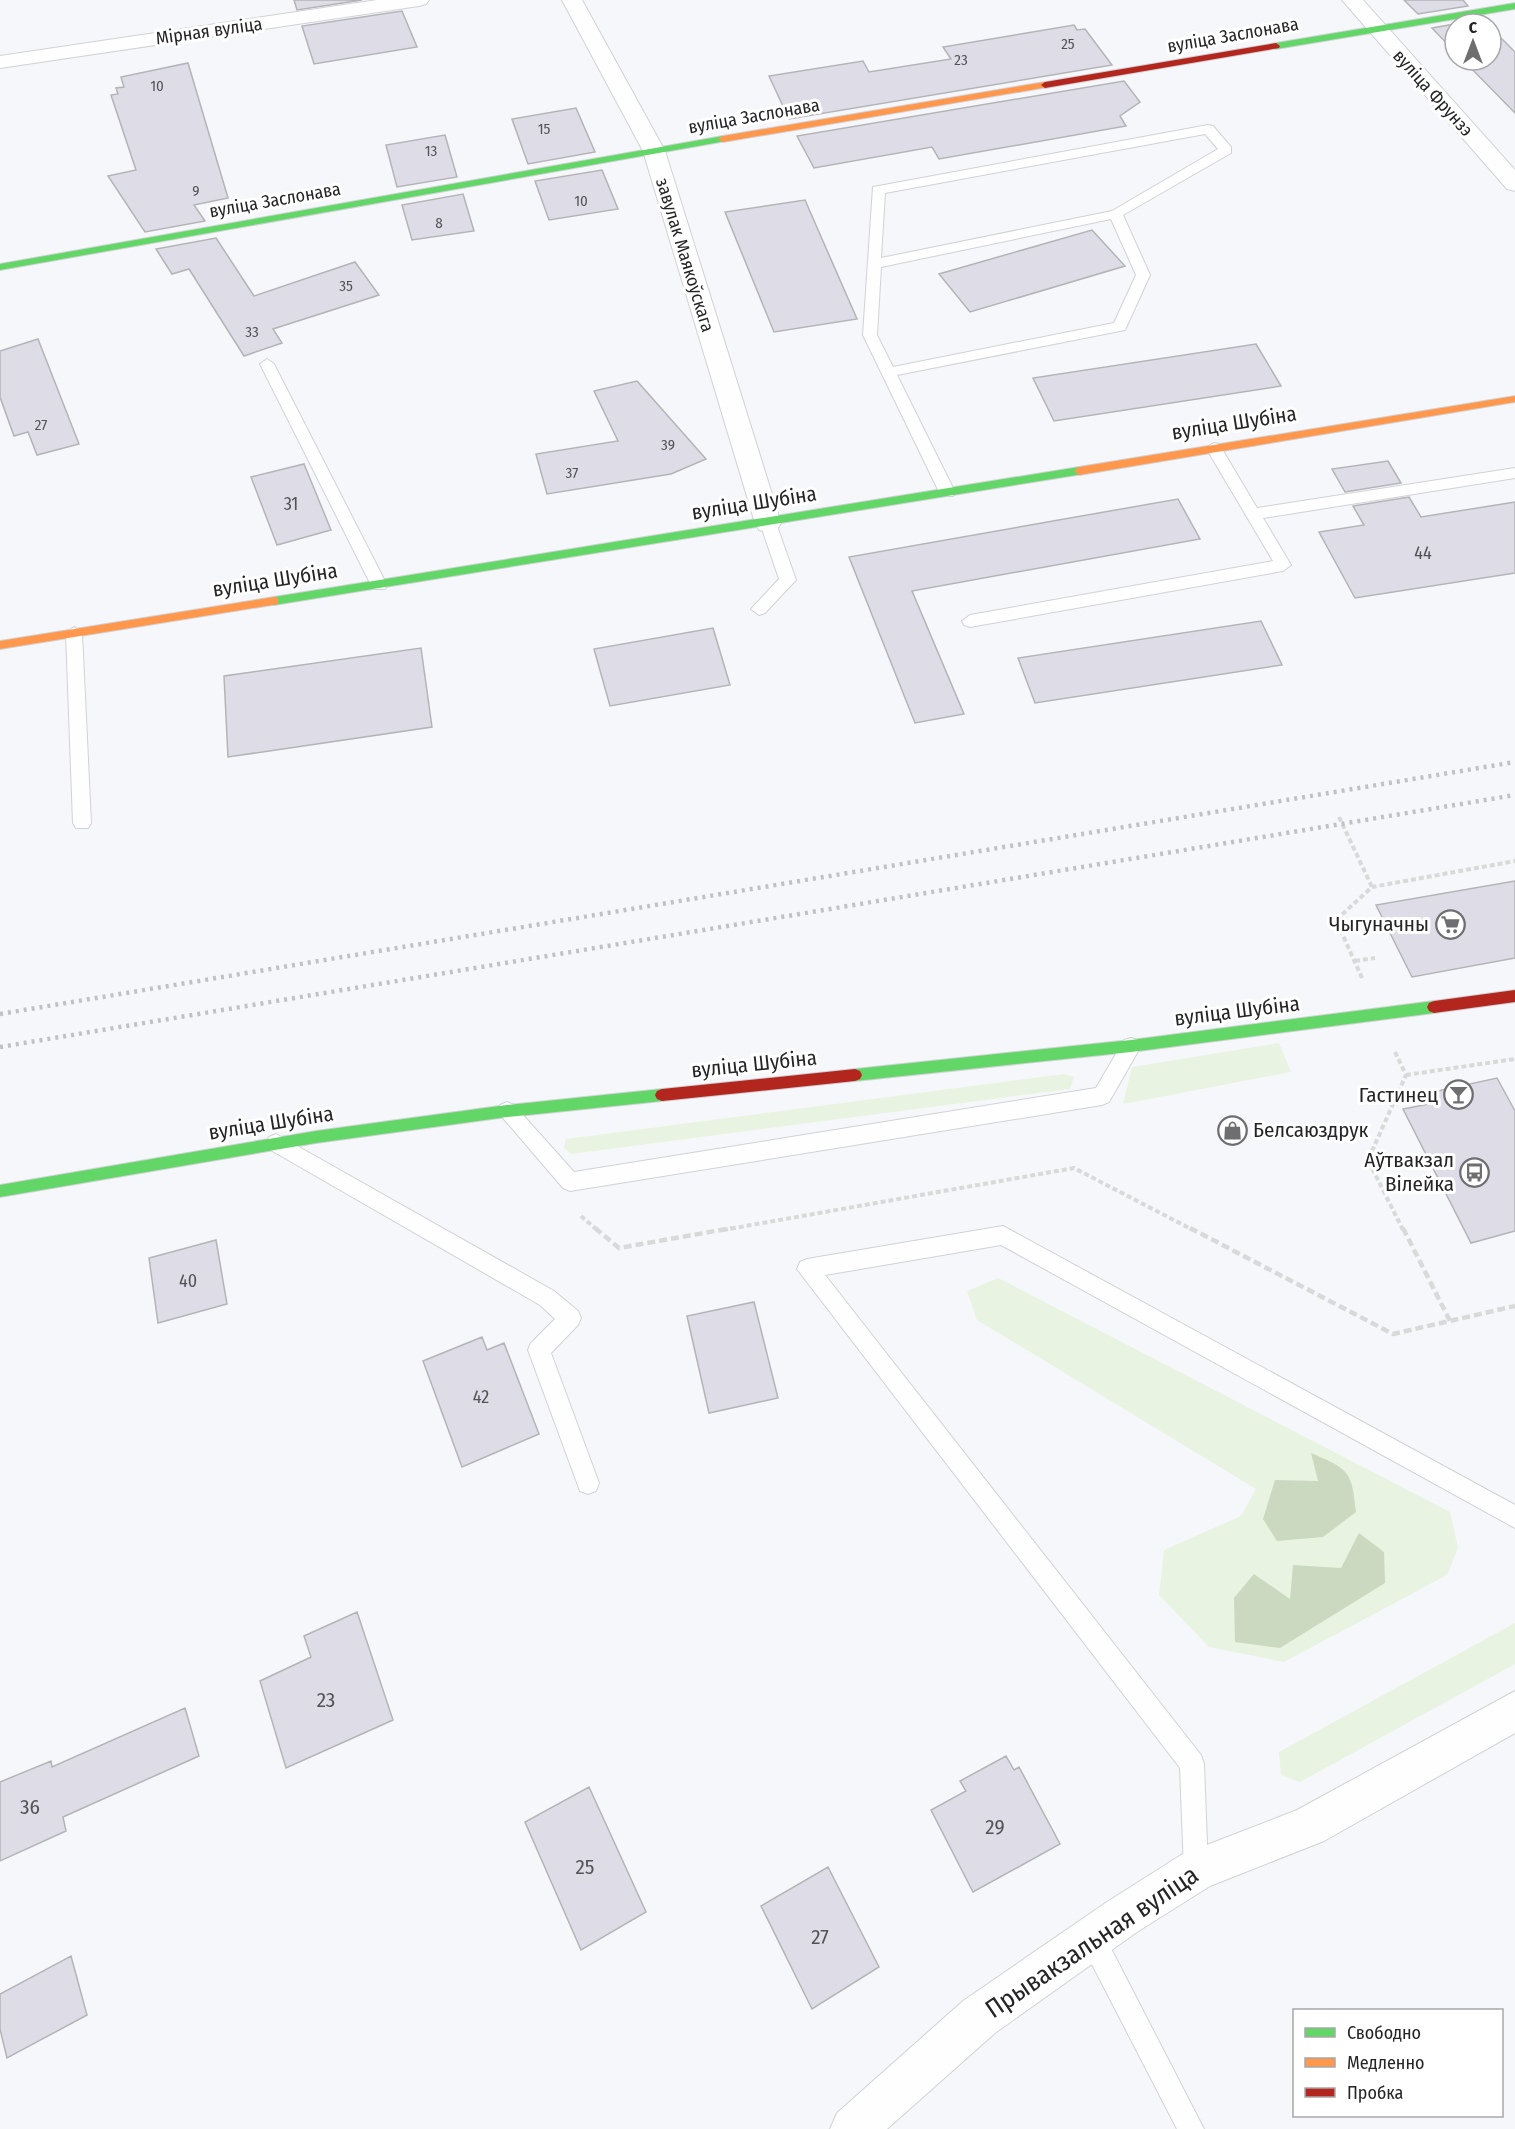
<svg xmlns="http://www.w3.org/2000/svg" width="1515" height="2129" viewBox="0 0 1515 2129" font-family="'Fira Sans Condensed',sans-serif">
<rect width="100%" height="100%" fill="#f6f7fb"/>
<path fill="#e9f3e1" d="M1279 1043 1291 1072 1123 1104 1132 1067Z
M1064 1074 1074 1077 1070 1089 571 1154 564 1148 566 1139Z
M998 1278 1450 1512 1458 1548 1447 1575 1284 1662 1209 1647 1159 1595 1164 1550 1241 1516 1256 1489 977 1320 967 1291Z
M1515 1623V1664L1300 1782 1281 1775 1279 1752Z"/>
<path fill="#ccd9c1" d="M1311 1453C1348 1469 1352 1470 1356 1512L1323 1537 1277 1541 1263 1519 1275 1480 1318 1481Z
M1359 1533 1384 1552 1385 1583 1280 1648 1235 1642 1234 1598 1254 1574 1290 1599 1293 1565 1341 1568Z"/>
<path fill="#dedde7" stroke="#b4b4b7" stroke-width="1.5" d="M294 0H362L297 10Z
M1404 0H1463L1468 6 1418 14Z
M402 11 417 47 314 64 302 26Z
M1455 24V52L1432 28Z
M1074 25 1077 30 1085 29 1112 65 789 119 769 76 863 61 869 72 951 59 943 47Z
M1491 28 1515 52V113L1463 60H1491Z
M188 63 228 198 194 205 205 221 145 232 108 176 136 170 111 95 118 94 116 88 124 87 121 77Z
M1124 81 1140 102 1120 116 1126 126 939 159 932 147 814 168 797 136Z
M576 108 595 152 528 164 512 119Z
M445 135 457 177 397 187 386 145Z
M602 170 618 209 549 220 535 181Z
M463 194 474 231 412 240 402 205Z
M805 200 857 319 774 332 725 212Z
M1092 230 1125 266 970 312 939 274Z
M216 238 254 296 355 262 379 295 273 329 282 343 244 356 189 269 172 274 156 249Z
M38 339 79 444 37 455 28 432 14 436 0 397V351Z
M1256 344 1281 386 1054 421 1033 378Z
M637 381 706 459 671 474 547 494 536 454 618 441 594 391Z
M1388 461 1401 483 1345 492 1332 469Z
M304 464 331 530 277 545 251 477Z
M1409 497 1421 517 1515 502V573L1355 598 1319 532 1364 525 1353 506Z
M1178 499 1200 539 912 591 964 714 915 723 849 557Z
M1261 621 1282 665 1035 703 1018 658Z
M713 628 730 685 610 706 594 649Z
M421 648 432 727 228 757 224 676Z
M1515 881V958L1412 977 1376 905Z
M1497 1078 1515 1111V1231L1471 1243 1403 1109 1429 1104 1424 1094Z
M216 1240 227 1304 158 1323 149 1258Z
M754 1302 778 1398 709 1413 687 1316Z
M482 1337 487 1350 504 1343 539 1434 462 1467 423 1361Z
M357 1612 393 1720 286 1768 260 1681 311 1657 304 1636Z
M185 1708 199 1756 63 1817 66 1831 0 1861V1782L51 1761 52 1767Z
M1006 1756 1014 1770 1019 1767 1060 1844 973 1892 931 1810 966 1791 960 1781Z
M589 1787 646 1912 581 1950 525 1822Z
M828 1867 879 1967 812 2009 761 1906Z
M71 1956 87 2015 7 2058 0 2029V1994Z"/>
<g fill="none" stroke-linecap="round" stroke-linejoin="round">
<defs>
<path id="lane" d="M1208 125 1213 126 1231 147V153L1123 215 1150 275 1125 330 897 375 955 492 953 496H941L863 335 873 187ZM1205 134 1218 149 1112 211 881 258 885 193ZM1111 219 1136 275 1114 323 893 367 877 335 881 267Z
M267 359 274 364 387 585 385 589H373L371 585 260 364Z
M1214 443 1219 444 1257 508 1515 468V478L1263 518 1291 565 1283 571 970 627 964 625 962 621 970 615 1273 561 1206 448Z
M768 518 776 523 796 580 765 613 759 615 751 609 779 579 760 523Z
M74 627 82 633 91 823 88 828H76L73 823 66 633Z
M1131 1038 1138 1040 1141 1046 1109 1102 1102 1105 570 1191 563 1188 497 1111 500 1105 507 1102 514 1105 574 1172 1096 1088 1124 1040Z
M276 1134 554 1291 578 1311 581 1318 578 1325 551 1353 599 1483 596 1491 588 1494 580 1491 528 1350 531 1343 555 1319 540 1305 269 1149 266 1143 269 1137Z
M1003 1226 1515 1505V1528L1001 1245 825 1275 1201 1755 1204 1764 1208 1870 1205 1879 1196 1882 1187 1879 1184 1870 1180 1768 797 1269 800 1262 807 1259Z
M1092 1925 1101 1929 1204 2129H1177L1083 1947 1079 1938 1083 1929Z"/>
<path id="street" d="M377 0H429L426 4 419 6 0 68V56Z
M562 0H582L665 151 781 523 777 530 768 532 759 530 755 523 643 151Z
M1342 0H1363L1515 170V191L1507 189Z
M1515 1691V1733L1324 1841 1210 1886 1137 1932 995 2033 887 2129H830L837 2113 963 2001 1107 1902 1181 1855 1297 1810Z"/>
<path id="fast" d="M1515 3V9L1276 49 1272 46 1276 43Z
M723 136 726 137V141L0 270V264Z
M1079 467 1084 471 1083 474 274 605 268 601 274 597Z
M1434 1001 1439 1003 1441 1007 1439 1011 1434 1013 1131 1052 855 1081 850 1079 848 1075 850 1071 855 1069 1131 1040Z
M662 1089 667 1091 669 1095 667 1099 662 1101 507 1117 316 1143 0 1197V1185L316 1131 507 1105Z"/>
<path id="slow" d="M1045 82 1049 85 1048 87 723 142 718 139 723 136Z
M1515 396V402L1079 475 1074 471 1079 467Z
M274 597 278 598V604L0 649V641Z"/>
<path id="jam" d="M1276 43 1280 46 1279 48 1045 88 1041 85 1045 82Z
M1515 990V1002L1434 1013 1429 1011 1427 1007 1429 1003 1434 1001Z
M855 1069 860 1071 862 1075 860 1079 855 1081 662 1101 657 1099 655 1095 657 1091 662 1089Z"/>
</defs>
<use href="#lane" stroke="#d1d2d5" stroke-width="2"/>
<use href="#street" stroke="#d1d2d5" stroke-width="2"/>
<use href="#fast" stroke="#d1d2d5" stroke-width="2"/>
<use href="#slow" stroke="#d1d2d5" stroke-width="2"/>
<use href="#jam" stroke="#d1d2d5" stroke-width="2"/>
<path stroke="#d9d9da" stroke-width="4" stroke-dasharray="5 3" stroke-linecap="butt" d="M1339 817 1372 887
M1355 961 1375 958
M1362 978 1336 920 1372 887 1515 861
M1395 1052 1406 1075 1368 1160 1403 1230
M1406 1075 1515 1059
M581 1216 597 1230
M723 1230 1074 1168 1193 1230"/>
<path stroke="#d9d9da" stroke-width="4.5" stroke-dasharray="8 4" stroke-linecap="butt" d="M595 1228 619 1248 732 1228
M1190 1228 1393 1334 1515 1306
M1403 1228 1450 1321"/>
<use href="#lane" fill="#fefefe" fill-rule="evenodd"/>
<use href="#street" fill="#fefefe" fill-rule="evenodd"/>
<use href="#fast" fill="#63d668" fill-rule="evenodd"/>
<use href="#slow" fill="#ff974d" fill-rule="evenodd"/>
<use href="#jam" fill="#b3261e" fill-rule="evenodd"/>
<path stroke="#c0c1c2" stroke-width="4.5" stroke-dasharray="3 5" stroke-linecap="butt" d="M0 1014 1515 762
M0 1047 1515 795"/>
</g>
<defs>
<symbol id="supermarket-ring" viewBox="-11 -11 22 22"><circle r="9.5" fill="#fff" stroke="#6e6e71" stroke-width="1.5"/><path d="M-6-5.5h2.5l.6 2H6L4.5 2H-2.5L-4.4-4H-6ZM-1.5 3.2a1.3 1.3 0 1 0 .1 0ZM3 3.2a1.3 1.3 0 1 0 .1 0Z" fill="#6e6e71"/></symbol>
<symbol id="bar-ring" viewBox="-11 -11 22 22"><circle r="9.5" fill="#fff" stroke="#6e6e71" stroke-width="1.5"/><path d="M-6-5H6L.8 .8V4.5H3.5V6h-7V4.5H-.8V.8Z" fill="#6e6e71"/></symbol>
<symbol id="shop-ring" viewBox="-11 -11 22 22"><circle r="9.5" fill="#fff" stroke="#6e6e71" stroke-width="1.5"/><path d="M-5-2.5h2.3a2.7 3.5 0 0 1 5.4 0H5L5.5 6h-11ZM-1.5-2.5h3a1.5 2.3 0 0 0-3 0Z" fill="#6e6e71"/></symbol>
<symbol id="bus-ring" viewBox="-11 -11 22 22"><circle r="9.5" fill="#fff" stroke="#6e6e71" stroke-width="1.5"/><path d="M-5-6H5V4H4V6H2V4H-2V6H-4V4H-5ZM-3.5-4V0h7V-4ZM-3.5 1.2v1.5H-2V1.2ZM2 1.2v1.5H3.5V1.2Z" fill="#6e6e71"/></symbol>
</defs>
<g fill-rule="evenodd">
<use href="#supermarket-ring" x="1434" y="908" width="33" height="33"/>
<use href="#bar-ring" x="1442" y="1078" width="33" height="33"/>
<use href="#shop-ring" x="1216" y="1114" width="33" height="33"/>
<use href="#bus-ring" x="1458" y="1156" width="33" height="33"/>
</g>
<g text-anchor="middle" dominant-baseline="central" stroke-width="6" stroke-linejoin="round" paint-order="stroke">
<g font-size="15" fill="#535357">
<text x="1068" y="44">25</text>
<text x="961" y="60">23</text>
<text x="157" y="86">10</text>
<text x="544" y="129">15</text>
<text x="431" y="151">13</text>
<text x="196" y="191">9</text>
<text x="581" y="201">10</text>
<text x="439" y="223">8</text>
<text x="346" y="286">35</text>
<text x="252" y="332">33</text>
<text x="41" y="425">27</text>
<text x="668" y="445">39</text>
<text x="572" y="473">37</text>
</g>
<g font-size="18" fill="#252527" stroke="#fff">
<text transform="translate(209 31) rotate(-8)">Мірная вуліца</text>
<text transform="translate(1233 35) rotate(-10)">вуліца Заслонава</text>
<text transform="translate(1433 93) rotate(48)">вуліца Фрунзэ</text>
<text transform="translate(754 116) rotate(-10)">вуліца Заслонава</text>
<text transform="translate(275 200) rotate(-10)">вуліца Заслонава</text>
<text transform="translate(685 255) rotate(73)">завулак Маякоўскага</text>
</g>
<g font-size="18" fill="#535357">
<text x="291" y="504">31</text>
<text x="1423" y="553">44</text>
<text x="188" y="1281">40</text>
<text x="481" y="1397">42</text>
</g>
<g font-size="21" fill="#252527" stroke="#fff">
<text transform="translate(1234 423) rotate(-9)">вуліца Шубіна</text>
<text transform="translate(754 503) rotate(-9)">вуліца Шубіна</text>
<text transform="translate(275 580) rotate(-9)">вуліца Шубіна</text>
<text transform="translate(1237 1011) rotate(-7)">вуліца Шубіна</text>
<text transform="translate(754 1064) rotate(-6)">вуліца Шубіна</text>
<text transform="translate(271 1123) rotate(-9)">вуліца Шубіна</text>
</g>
<g font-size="21" fill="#252527" stroke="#fff" text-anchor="end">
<text x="1429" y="924">Чыгуначны</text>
<text x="1438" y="1095">Гастинец</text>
<text x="1253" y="1130" text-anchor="start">Белсаюздрук</text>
<text x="1454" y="1160">Аўтвакзал<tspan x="1454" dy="24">Вілейка</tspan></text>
</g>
<g font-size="21" fill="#535357">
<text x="326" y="1700">23</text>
<text x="30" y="1807">36</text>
<text x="995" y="1827">29</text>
<text x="585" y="1867">25</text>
<text x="820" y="1937">27</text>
</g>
<g font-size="26" fill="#252527" stroke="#fff">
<text transform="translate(1092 1942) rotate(-34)">Прывакзальная вуліца</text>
</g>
</g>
<rect x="1293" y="2009" width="210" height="108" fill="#ffffff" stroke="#a8a8a9" stroke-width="1.5"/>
<rect x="1305" y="2028" width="30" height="9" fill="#63d668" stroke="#a8a8a9" stroke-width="1.5"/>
<text x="1347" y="2039" font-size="18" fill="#252527">Свободно</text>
<rect x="1305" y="2058" width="30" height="9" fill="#ff974d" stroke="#a8a8a9" stroke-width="1.5"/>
<text x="1347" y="2069" font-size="18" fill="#252527">Медленно</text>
<rect x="1305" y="2088" width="30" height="9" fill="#b3261e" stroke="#a8a8a9" stroke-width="1.5"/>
<text x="1347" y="2099" font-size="18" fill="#252527">Пробка</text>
<g transform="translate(1473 42)"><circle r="28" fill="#ffffff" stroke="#a8a8a9" stroke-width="1.5"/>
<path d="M0-4.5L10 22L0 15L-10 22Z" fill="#6e6e71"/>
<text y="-9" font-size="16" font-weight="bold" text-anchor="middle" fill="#252527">С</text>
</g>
</svg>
